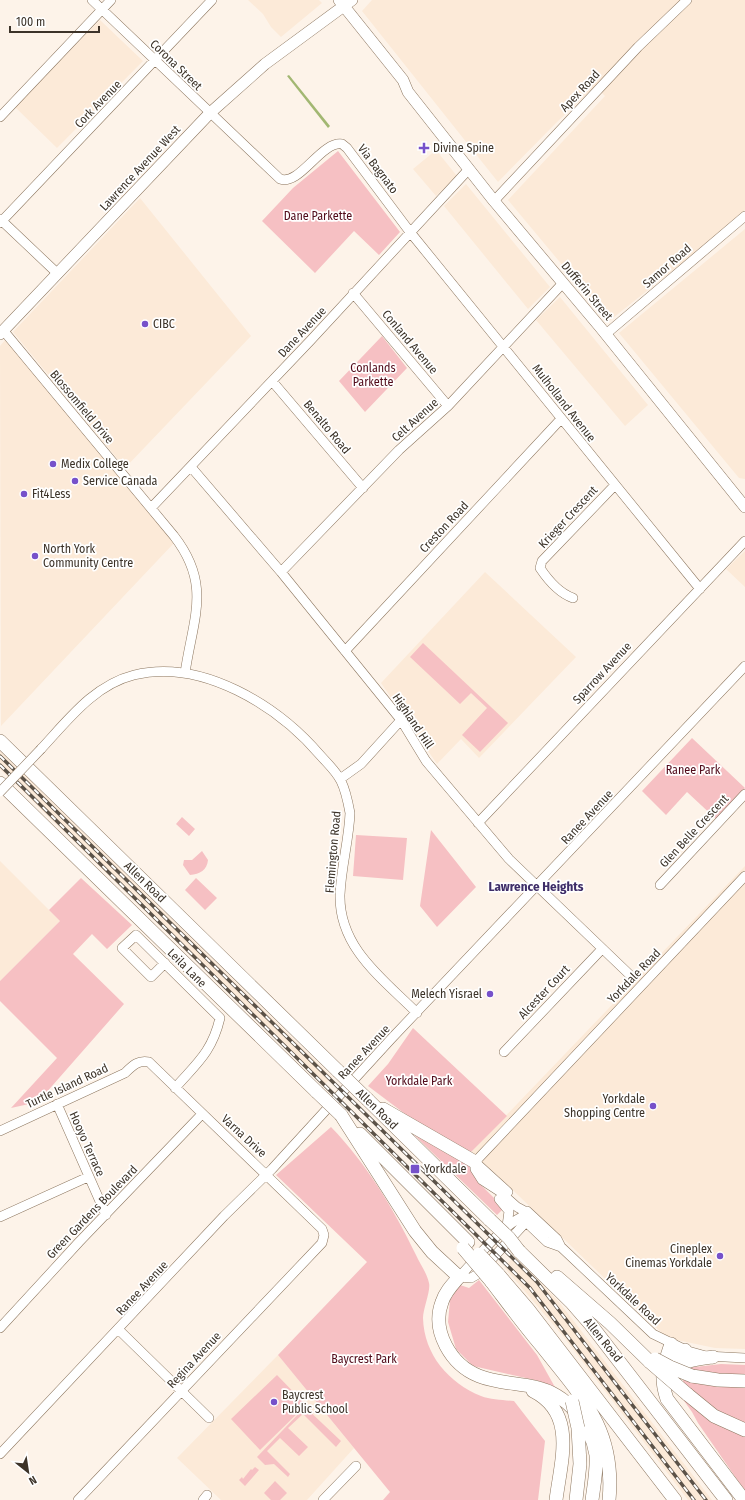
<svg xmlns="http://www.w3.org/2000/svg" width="745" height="1500" viewBox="0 0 745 1500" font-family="'Fira Sans Condensed',sans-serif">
<rect width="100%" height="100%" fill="#fdf3e9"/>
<path fill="#fcead8" d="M248 0H319L322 3 281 37 271 27 263 14Z
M372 0H745V210L735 221 609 321 508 200 605 96 595 86 557 122 498 182 362 11Z
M100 20 143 61 57 148 15 107Z
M436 150 457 176 436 196 413 169Z
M466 184 550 287 528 309 444 206Z
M140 198 251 336 125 468 13 332Z
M745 229V479L739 478 619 333Z
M560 297 648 405 625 426 536 320Z
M6 339 174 543 1 726 0 346Z
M745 551V587L726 569Z
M485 572 576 657 479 758 461 739 437 764 381 683Z
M0 751 332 1077 323 1086 0 769Z
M0 861 60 921 0 981Z
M745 866V1349L715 1348 667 1338 495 1173 471 1152Z
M515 1256 559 1302 712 1500H688L563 1336 504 1267Z
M278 1355 354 1448 307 1500H221L177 1458Z"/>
<path fill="#f6c0c3" d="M338 151 400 232 379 255 354 231 315 273 262 221 293 188Z
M382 336 407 368 365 412 339 381Z
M423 643 508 723 480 752 462 735 487 708 471 693 460 704 410 657Z
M692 738 745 788 716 819 687 792 666 815 642 791Z
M182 817 195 829 189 836 176 824Z
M431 830 476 887 437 927 420 906Z
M356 835 407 838 403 880 353 876Z
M202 851 208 860C207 870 200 874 190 875L183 865 184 860H192Z
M81 878 132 925 107 949 92 934 73 954 124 1004 38 1102 11 1108 57 1058 0 1001V981L60 921 49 910Z
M196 878 217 898 205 910 185 890Z
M413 1028 507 1116 471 1152 421 1126 368 1086 388 1064Z
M331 1127C366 1163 394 1209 416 1255 420 1264 427 1273 429 1283 431 1290 423 1309 423 1318 424 1355 449 1383 481 1396 491 1400 504 1400 514 1401L545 1441 538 1500H383L390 1492 278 1355 367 1262 276 1175Z
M408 1129 472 1165 479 1183 504 1208 497 1215Z
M479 1280 537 1355 556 1389 539 1381 473 1366 456 1349 448 1322 450 1300 460 1285 469 1288Z
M721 1364 745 1365V1376L708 1374 686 1368Z
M277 1375 306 1405 260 1450 231 1419Z
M683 1377 745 1387V1425L722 1415 683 1384Z
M677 1391 745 1434V1491L698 1423 692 1412Z
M305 1407 341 1441 336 1447 303 1414 288 1428 308 1447 299 1456 280 1438 267 1451 290 1474 288 1477 274 1464 265 1465 257 1457Z
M255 1467 259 1470 245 1486 239 1480 242 1477 243 1479 251 1469 252 1470Z
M275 1481 287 1493 280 1500H271L264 1493Z"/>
<path fill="#a2b772" d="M289 75 330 126 328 128 287 76Z"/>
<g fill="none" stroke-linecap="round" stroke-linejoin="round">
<defs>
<path id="minor" d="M92 0 280 179C300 186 321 141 342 144L347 148 410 232 700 589
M0 117 111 0
M494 201 638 47 687 0
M0 219 58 274
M0 223 212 0
M353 293 448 406
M3 330 174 536C212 585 193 618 185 673
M606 334 745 216
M272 381 363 488
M191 467 281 572 401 720 426 761 509 859 630 975
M151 508 310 341 469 169
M281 572 399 450 448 406 563 283
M573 598C559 593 548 580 540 568L542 561 615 485
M345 651 561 419
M41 749C68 720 94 685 134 675 202 658 278 706 320 755 327 763 336 771 341 781 346 791 348 802 350 813 349 840 341 867 340 895 339 948 383 979 417 1013
M340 779 361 764 401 720
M478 823 745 541
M660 885 745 794
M165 963 151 977 122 948 136 935 220 1018C212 1052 197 1063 175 1088
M504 1052 602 949
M57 1104 106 1215
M0 1131 125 1073C133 1065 138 1060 149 1062L322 1229 324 1235 322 1243 78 1500
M475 1162 508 1192
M499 1199 509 1211 507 1226
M527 1211 557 1239 561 1247 653 1334 688 1351 706 1356 745 1358
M530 1214 517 1207 499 1191 482 1180 475 1169V1162L745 876
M530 1214 526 1222 478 1274 471 1278 459 1277C477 1259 506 1219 530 1214Z
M0 1217 88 1177
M526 1222 547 1242 561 1247
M0 1328 79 1242 202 1114
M119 1330 209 1418
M0 1454 224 1216 272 1169 391 1039 745 666
M203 1500 207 1495
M323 1500 356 1466"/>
<path id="major" d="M339 0 403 80 408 92 494 201 600 327 745 507
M0 334 210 113 265 64 352 0"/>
<path id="highway" d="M0 741 338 1071
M0 783 317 1092
M368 1100 490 1220
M383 1109 475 1162
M341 1115 415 1231 432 1252 459 1277C452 1285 445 1292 442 1302 431 1331 451 1365 479 1376 496 1383 517 1383 535 1387 567 1394 591 1423 596 1455 597 1470 594 1485 592 1500
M360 1134 468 1242
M519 1251 571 1302 591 1325 726 1500
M498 1274 528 1309 675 1500
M557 1277 610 1323 650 1362
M491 1281C507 1302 523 1324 540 1344 581 1396 616 1429 609 1500
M671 1344C664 1365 659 1376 667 1399L744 1500
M664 1368 685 1350
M692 1376 718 1380 745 1381
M673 1379C677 1360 696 1359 713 1357
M533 1391C577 1413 561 1460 556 1500
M687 1394 714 1416 745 1430
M576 1500 580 1464 578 1428"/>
</defs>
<use href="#minor" stroke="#8c765f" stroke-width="10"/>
<use href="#major" stroke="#8c765f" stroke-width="12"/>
<use href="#highway" stroke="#8c765f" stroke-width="14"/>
<use href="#minor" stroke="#fff" stroke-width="9"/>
<use href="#major" stroke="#fff" stroke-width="11"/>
<use href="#highway" stroke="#fff" stroke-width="13"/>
<defs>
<path id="rail" d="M0 756 537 1282 706 1500
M0 765 530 1288 694 1500"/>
</defs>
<use href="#rail" stroke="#5b5248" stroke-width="3.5"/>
<use href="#rail" stroke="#fff" stroke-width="2" stroke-dasharray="6" stroke-linecap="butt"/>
<defs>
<path id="minor-bridge" d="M0 792 41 749"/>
<path id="highway-bridge" d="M338 1071 368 1100
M317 1092 341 1115
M490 1220 509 1238 519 1251
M463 1248 491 1281
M479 1254 498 1274
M655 1359 670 1367 692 1376
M650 1362 687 1394
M572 1401 578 1428"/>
</defs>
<use href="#minor-bridge" stroke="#8c765f" stroke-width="10" stroke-linecap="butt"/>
<use href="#highway-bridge" stroke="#8c765f" stroke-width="14" stroke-linecap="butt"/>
<use href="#minor-bridge" stroke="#fff" stroke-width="9"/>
<use href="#highway-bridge" stroke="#fff" stroke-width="13"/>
</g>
<g fill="#7651ca" stroke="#fff" stroke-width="1.5">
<path d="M422 142h4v4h4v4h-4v4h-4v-4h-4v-4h4z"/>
<circle cx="145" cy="324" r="4"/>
<circle cx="53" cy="464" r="4"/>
<circle cx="75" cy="481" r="4"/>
<circle cx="24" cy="494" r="4"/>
<circle cx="35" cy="556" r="4"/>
<circle cx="490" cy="994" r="4"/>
<circle cx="653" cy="1106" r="4"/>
<rect x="410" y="1164" width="10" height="10" rx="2"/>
<circle cx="720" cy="1256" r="4"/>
<circle cx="274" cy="1402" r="4"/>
</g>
<g text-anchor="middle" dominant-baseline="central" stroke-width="3.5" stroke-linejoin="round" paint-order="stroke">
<g font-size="12" fill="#3c3329" stroke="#fff">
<text transform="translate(176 65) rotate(44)">Corona Street</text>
<text transform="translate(580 91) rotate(-47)">Apex Road</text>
<text transform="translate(98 104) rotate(-46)">Cork Avenue</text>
<text transform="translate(140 168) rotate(-47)">Lawrence Avenue West</text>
<text transform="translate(378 169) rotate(53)">Via Bagnato</text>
<text transform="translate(667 266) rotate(-41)">Samor Road</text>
<text transform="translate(587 291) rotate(50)">Dufferin Street</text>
<text transform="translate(302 332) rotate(-47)">Dane Avenue</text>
<text transform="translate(410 342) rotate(50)">Conland Avenue</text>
<text transform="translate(564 403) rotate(52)">Mulholland Avenue</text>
<text transform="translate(82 407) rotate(50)">Blossomfield Drive</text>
<text transform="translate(415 420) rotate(-42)">Celt Avenue</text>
<text transform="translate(327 427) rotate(50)">Benalto Road</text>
<text transform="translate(568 517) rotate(-47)">Krieger Crescent</text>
<text transform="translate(444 527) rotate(-47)">Creston Road</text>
<text transform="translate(602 673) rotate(-47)">Sparrow Avenue</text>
<text transform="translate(413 721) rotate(56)">Highland Hill</text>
<text transform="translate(587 817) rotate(-47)">Ranee Avenue</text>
<text transform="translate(694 831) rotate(-47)">Glen Belle Crescent</text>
<text transform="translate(333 852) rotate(-85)">Flemington Road</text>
<text transform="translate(145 882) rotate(44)">Allen Road</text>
<text transform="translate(187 968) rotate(45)">Leila Lane</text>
<text transform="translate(634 976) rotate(-46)">Yorkdale Road</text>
<text transform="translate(544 992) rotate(-47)">Alcester Court</text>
<text transform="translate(364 1052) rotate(-47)">Ranee Avenue</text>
<text transform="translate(67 1086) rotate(-25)">Turtle Island Road</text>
<text transform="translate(377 1109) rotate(44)">Allen Road</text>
<text transform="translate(244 1136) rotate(43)">Varna Drive</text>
<text transform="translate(87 1144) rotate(66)">Hooyo Terrace</text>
<text transform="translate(92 1212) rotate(-46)">Green Gardens Boulevard</text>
<text transform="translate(142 1288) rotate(-47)">Ranee Avenue</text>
<text transform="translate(633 1299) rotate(43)">Yorkdale Road</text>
<text transform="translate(603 1340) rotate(51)">Allen Road</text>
<text transform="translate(194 1360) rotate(-47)">Regina Avenue</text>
</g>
<g font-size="12" fill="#3c3329" stroke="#fff" text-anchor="start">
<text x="433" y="148">Divine Spine</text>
<text x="153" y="324">CIBC</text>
<text x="61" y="464">Medix College</text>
<text x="83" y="481">Service Canada</text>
<text x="32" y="494">Fit4Less</text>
<text x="43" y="549">North York<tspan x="43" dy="14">Community Centre</tspan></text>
<text x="482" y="994" text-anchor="end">Melech Yisrael</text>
<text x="645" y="1099" text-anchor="end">Yorkdale<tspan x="645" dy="14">Shopping Centre</tspan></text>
<text x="424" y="1169">Yorkdale</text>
<text x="712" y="1249" text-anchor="end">Cineplex<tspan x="712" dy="14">Cinemas Yorkdale</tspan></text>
<text x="282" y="1395">Baycrest<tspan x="282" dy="14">Public School</tspan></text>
</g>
<g font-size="12" fill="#510b1a" stroke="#fff">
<text x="318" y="216">Dane Parkette</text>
<text x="373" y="368">Conlands<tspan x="373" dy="14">Parkette</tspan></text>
<text x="693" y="770">Ranee Park</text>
<text x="419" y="1081">Yorkdale Park</text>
<text x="364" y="1359">Baycrest Park</text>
</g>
<g font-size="13" font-weight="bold" fill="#3e2d68" stroke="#fff">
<text x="536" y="886">Lawrence Heights</text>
</g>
</g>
<g transform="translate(28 1472) rotate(150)" stroke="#ffffff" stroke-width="3" paint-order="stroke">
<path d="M0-3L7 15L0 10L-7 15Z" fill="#3c3329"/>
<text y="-6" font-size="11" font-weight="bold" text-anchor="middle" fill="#3c3329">N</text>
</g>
<path d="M10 26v6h89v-6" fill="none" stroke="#3c3329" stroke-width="2"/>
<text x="16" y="26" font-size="12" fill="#3c3329" stroke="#ffffff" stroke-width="3" paint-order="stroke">100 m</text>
</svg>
